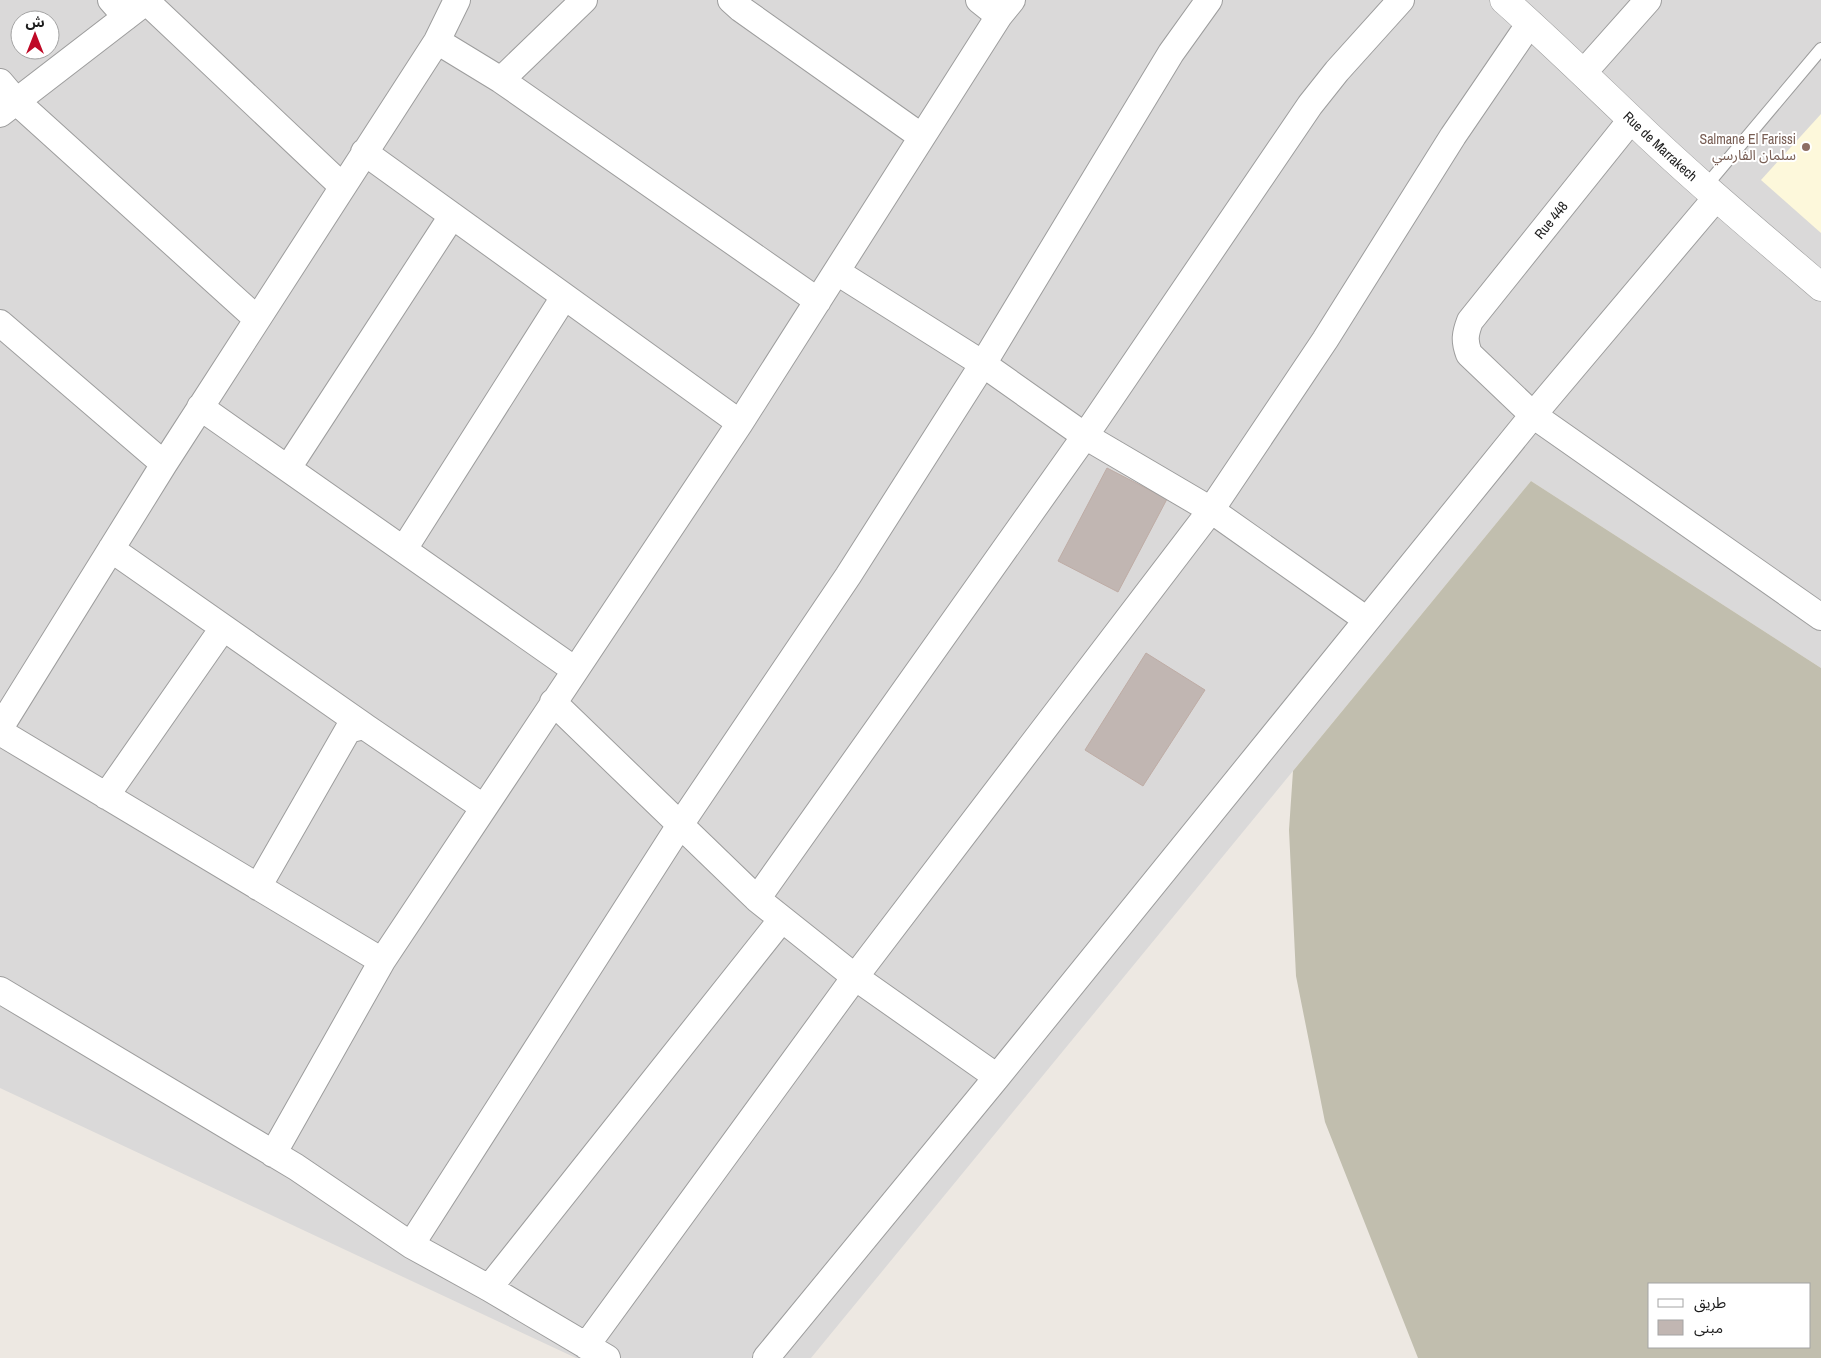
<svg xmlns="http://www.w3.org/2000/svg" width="1821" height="1358" viewBox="0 0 1821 1358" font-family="'Archivo Narrow','Noto Sans Arabic',sans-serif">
<rect width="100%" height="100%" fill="#ede8e2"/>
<path fill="#dad9d9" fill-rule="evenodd" d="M0 0H1821V668L1531 481 811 1358H576L0 1088ZM20 20H50V50H20Z"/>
<path fill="#fdf8db" d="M1821 114V233L1761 180Z"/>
<path fill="#c1beae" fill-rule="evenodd" d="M1531 481 1821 668V1358H1418L1325 1122 1296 976 1289 830 1293 771ZM1650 1284H1810V1347H1650Z"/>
<path fill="#c1b6b2" stroke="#beaca5" d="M1107 468 1167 499 1118 592 1058 561Z
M1146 653 1205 690 1143 786 1085 750Z"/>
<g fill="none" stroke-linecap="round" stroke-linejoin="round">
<defs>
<path id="service" d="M1705 187 1821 49"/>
<path id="minor" d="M111 0 126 17
M731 0 741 9 922 137
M979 0 999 16
M146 1 342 186
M437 41 501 80 818 301
M1584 72 1648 0
M501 80 584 0
M0 82 17 102 256 318
M0 114 148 0
M1631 120 1470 321C1465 334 1464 341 1469 354L1533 415 1821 617
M364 152 740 423
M837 272 983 364 1085 436 1211 510 1367 620
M0 323 164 464
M200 407 575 670
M288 468 452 216
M111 549 364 726
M404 549 564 297
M553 702 757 899 855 977 997 1077
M0 728 164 464 437 41 457 0
M0 732 382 961
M106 796 223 628
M258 887 348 730 364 726 483 807
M757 899 1085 436 1310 105 1337 71 1401 0
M0 990 296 1167 411 1245 489 1288 607 1358
M273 1154 382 961 740 423 999 16 1012 0
M411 1245 680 825 848 576 983 364 1171 53 1209 0
M489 1288 782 919
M586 1346 855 977 1211 510 1325 340 1453 136 1530 23
M766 1358 997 1077 1533 415 1716 198"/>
<g id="tertiary">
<path id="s1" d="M1504 0C1548 39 1589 79 1631 119 1692 178 1757 232 1821 287"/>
</g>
</defs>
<use href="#service" stroke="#9d9d9d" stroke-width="14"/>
<use href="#minor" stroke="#9d9d9d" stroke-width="28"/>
<use href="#tertiary" stroke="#9d9d9d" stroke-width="29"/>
<use href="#service" stroke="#fff" stroke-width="12"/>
<use href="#minor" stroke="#fff" stroke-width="26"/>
<use href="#tertiary" stroke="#fff" stroke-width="28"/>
</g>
<circle fill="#8d6e63" stroke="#fff" stroke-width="2" cx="1806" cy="147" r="5"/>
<g text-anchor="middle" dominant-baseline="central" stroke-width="4" stroke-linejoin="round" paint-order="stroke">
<g font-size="14" fill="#785e54" stroke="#fff" text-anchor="end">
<text x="1796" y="139">Salmane El Farissi<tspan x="1796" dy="16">سلمان الفارسي</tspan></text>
</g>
<g font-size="14" fill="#1c1c1c" stroke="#fff">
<text stroke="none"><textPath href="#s1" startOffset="214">Rue de Marrakech</textPath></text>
<text transform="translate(1551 220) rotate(-51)">Rue 448</text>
</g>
</g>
<rect x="1648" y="1283" width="162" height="65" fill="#ffffff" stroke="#a4a4a4"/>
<rect x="1658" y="1299" width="25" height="8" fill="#ffffff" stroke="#a4a4a4"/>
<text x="1694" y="1308" font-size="15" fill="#1c1c1c">طريق</text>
<rect x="1658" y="1320" width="25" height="15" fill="#c1b6b2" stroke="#a4a4a4"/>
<text x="1694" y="1333" font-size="15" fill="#1c1c1c">مبنى</text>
<g transform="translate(35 35)"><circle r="24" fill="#ffffff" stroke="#a4a4a4"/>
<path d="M0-4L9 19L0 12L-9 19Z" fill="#bf0926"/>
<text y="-8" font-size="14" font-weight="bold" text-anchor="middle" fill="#1c1c1c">ش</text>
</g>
</svg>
